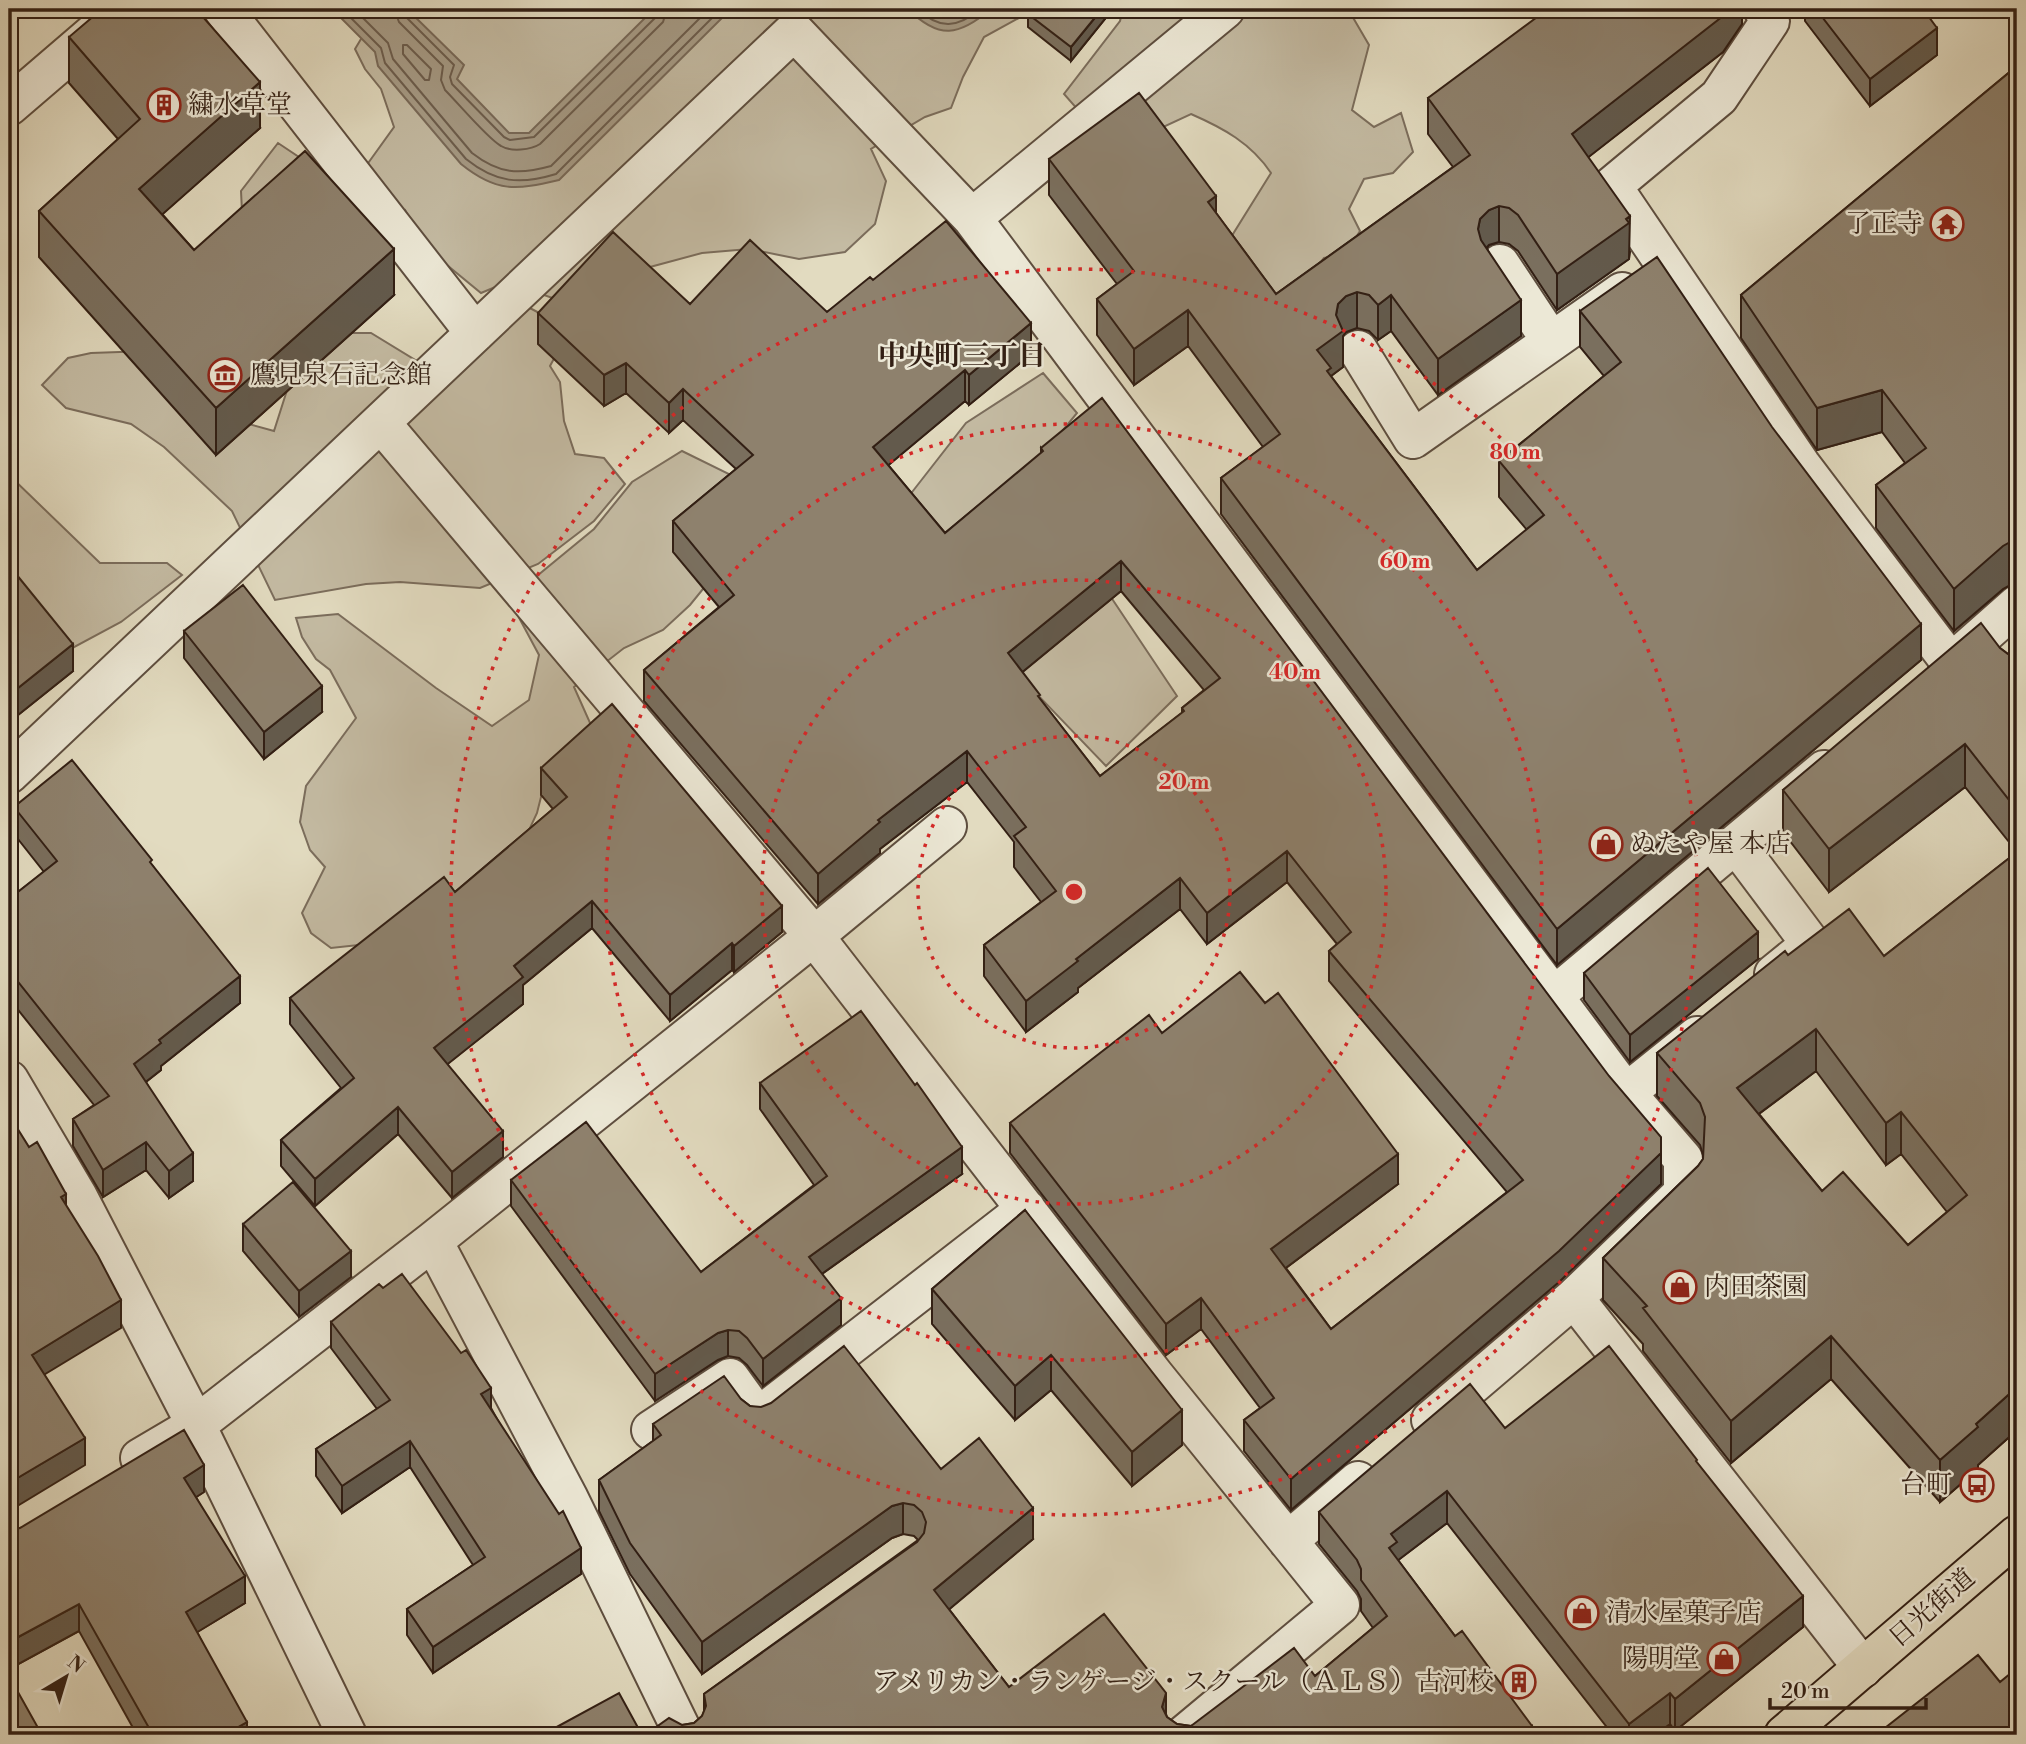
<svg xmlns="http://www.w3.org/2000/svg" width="2026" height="1744" viewBox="0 0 2026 1744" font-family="'Libre Bodoni','Noto Serif JP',serif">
<rect width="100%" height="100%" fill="#e2dbc0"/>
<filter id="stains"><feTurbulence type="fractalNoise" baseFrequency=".00286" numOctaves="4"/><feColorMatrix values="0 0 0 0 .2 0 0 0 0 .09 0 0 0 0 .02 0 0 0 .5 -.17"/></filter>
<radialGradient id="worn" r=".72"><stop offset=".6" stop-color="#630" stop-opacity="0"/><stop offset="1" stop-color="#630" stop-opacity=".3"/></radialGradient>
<path fill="#c4bba3" stroke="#7b6d5c" stroke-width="2" d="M379 9H1029L1028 13 984 37 963 77 951 108 925 117 871 149 886 181 875 224 845 252 799 259 749 249 702 253 650 267 558 300 507 282 481 293 425 247 405 210 361 224 243 233 241 191 278 143 305 161 366 166 394 127 381 89 365 69 355 49Z
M1123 9H1348L1369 45 1352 110 1374 127 1401 113 1413 152 1393 173 1364 179 1349 209 1360 231 1345 254 1324 258 1279 313 1225 264 1233 234 1271 173C1251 143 1223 128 1191 114L1146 135H1100L1064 94 1120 21Z
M524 305 570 329 550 366 560 382 564 421 575 454 604 458 625 484 594 521 538 564 480 588 400 582 366 584 275 600 232 511 164 447 131 424 66 408 42 385 68 358 91 353 148 351 234 420 274 431 296 362 324 333H371L422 364Z
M1043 373 1077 413 1028 473 1177 696 1106 766 909 561V496L966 423Z
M682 451 733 476 716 573 690 605 663 630 624 648 574 687 595 734 545 781 537 813 522 845 512 876 377 943 331 948 311 933 302 913 325 867 310 850 300 822 306 786 356 718 330 670 316 659 302 637 296 618 338 614 436 688 492 726 529 700 539 655 509 599 594 529 632 482Z
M9 475 100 563H167L182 575 121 622 9 682Z"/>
<path fill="#a69b86" stroke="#786958" stroke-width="2" d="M332 9H407L464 65 457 79 509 133H529L654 9H731L559 180C516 190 497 193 461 164L378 66 375 52Z
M908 9H991C959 36 939 40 908 9Z"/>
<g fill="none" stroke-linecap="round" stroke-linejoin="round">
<path stroke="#6c5d4d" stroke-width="2" d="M342 9 381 48 385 63 466 159C496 183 520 185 556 174L721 9
M354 9 388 43 393 59 472 153C499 174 519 175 551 166L709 9
M394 9 399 22 443 66 441 80 445 90C458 103 488 139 501 146 511 152 531 150 540 144L663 22 667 9
M403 9 405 16 454 65 450 77 452 84 504 137 510 140 534 137 656 17 659 9
M918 9C939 30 958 28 980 9
M403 45H407L431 69 429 80H425L403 54Z"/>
<defs>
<path id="minor" d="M223 9 475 333
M1763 9 1770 21 1719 97 1612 186 1801 465 1951 663
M9 106 122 9
M972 218 1225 9
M1500 264 1551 341
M1358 350 1413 439 1622 292
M381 423 814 936 1154 1375 1340 1605 1184 1735
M1948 666 2017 605
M9 774 794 31 972 218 1626 1093 1683 1159V1193L1574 1298 1431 1420
M1736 844 1811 944 1774 974
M1554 996 1824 770
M9 1080 78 1197 196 1425 347 1735
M1626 1093 1697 1036
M433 1241 568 1497 684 1735
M1574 1298 1863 1668
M651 1430 730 1378 758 1417 1026 1209
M140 1458 196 1425 433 1241 814 936 947 826
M1288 1541 1358 1481"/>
<path id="major" d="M1784 1735 2017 1535"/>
</defs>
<use href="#minor" stroke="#5e4e3f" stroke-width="42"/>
<use href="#major" stroke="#321f14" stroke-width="42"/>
<use href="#minor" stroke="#ece8d6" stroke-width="38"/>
<use href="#major" stroke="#e2dbc0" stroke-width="38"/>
</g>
<path fill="#7a6f5e" stroke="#321f14" stroke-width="2" fill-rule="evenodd" d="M1109 9V14L1071 61 1028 27V14Z
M1742 9V24L1723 52 1588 157 1630 252 1629 259 1557 310 1518 251 1509 244 1499 242 1489 245 1487 248 1521 336 1438 395 1391 331 1378 340 1369 331 1357 328 1346 332 1343 336V367L1331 376 1477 570 1527 530 1499 497V461L1604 376 1580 347V311L1921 660 1557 965 1221 514V478L1263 447 1188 346 1134 385 1097 335V299L1117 284 1049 195V159L1216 213 1276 294 1453 167 1428 134V98Z
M1805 9H1923L1937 55 1870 106 1805 21Z
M69 37 260 128 162 214 194 250 394 295 216 455 39 257V211L118 139 69 83Z
M2017 66V584H2012L2003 589 1954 631 1876 528V485L1905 463 1882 432 1817 450 1741 338V295Z
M873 280 1031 354 969 405 965 401 888 465 945 533 1041 454V448L1661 1184 1559 1282 1291 1510 1244 1451V1420L1260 1408 1201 1329 1166 1355 1010 1153V1123L1162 1033 1398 1184 1286 1268 1331 1329 1507 1192 1329 981V951L1337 944 1287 882 1207 944 1180 909 1078 988V992L1026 1032 984 976V945L1041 902 1014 867V842L967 782 880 849V853L818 904 644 701V670L719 607 673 552V521L736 469 683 420 669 433 626 393 604 406 538 344V313L690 304 827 312ZM1121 591 1204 690 1182 708V713L1100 776 1040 699 1022 672Z
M9 580 73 671 13 719 9 713Z
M2017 592V641L2014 637V595Z
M184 631 322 712 264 759 184 658Z
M2000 648 2008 654 2017 656V1430L1978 1465V1469L1940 1502 1831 1379 1731 1463 1643 1351V1344L1603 1300V1258L1698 1166 1703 1159V1155L1700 1145 1657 1096V1053L1788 955 1884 956 2017 852 1965 787 1829 892 1783 832V790ZM1816 1071 1886 1165 1901 1154 1947 1212 1908 1245 1822 1191 1759 1114Z
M541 768 782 932 734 972 732 970 670 1021 592 928 523 985V1004L447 1064 503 1157 452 1198 398 1134 315 1206 281 1166V1140L341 1088 290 1024V998L455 892 553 809 541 795Z
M14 807 152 865 240 1003 161 1066V1070L146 1082 193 1181 169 1198 146 1170 103 1197 73 1146V1119L94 1105 11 1001 9 1003V899L44 872 14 834Z
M1758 959 1630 1062 1584 1000V973Z
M760 1083 962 1174 822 1274 841 1325 763 1386 747 1365 739 1358 728 1356 718 1360 655 1401 511 1206V1180L701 1272 814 1185 760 1109Z
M1025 1210 1182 1445 1132 1486 1051 1390 1015 1420 932 1324V1289Z
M243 1224 351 1277 299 1317 243 1251Z
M331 1322 491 1408 581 1574 433 1673 407 1635V1609L473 1565 410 1467 342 1513 316 1476V1449L377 1409 331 1348Z
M741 1399 750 1406 941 1469 1033 1539 949 1609 1009 1687 1166 1714 1167 1717 1177 1724 1191 1726 1315 1676 1373 1628 1361 1611V1599L1357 1591 1319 1544V1512L1505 1428 1697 1463 1803 1627 1675 1731 1670 1724 1655 1735H1613L1447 1523 1398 1560 1455 1636 1532 1735 682 1725 694 1723 702 1716 704 1711V1694L918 1540 914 1536 903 1534 892 1538 702 1674 630 1574 599 1511V1480L653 1441V1424Z
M204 1492 196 1497 245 1603 197 1632 247 1735H137L79 1631 9 1669V1735V1530Z"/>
<path fill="#635a4c" stroke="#321f14" stroke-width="2" d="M1102 9H1109V14L1071 61V47Z
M1728 9H1742V24L1723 52 1572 170V134Z
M1937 28V55L1870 106V79Z
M260 82V128L139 235V189Z
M1216 196V232L1208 202Z
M1499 206V242L1489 245 1480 255 1478 229 1480 219 1489 210Z
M1630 216 1629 259 1557 310V274Z
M394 249V295L216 455V408Z
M1357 292V328L1346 332 1343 336V367L1331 376V404L1317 350 1336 315 1338 304 1346 296Z
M1391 295V331L1378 340V305Z
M1521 300V336L1438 395V359Z
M1188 310V346L1134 385V349Z
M1031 323V354L969 405V375Z
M626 363V393L604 406V375Z
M965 370V401L873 478V447Z
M683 389V420L669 433V403Z
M1882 390V432L1817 450V408Z
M2017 516V542L2012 541V584L2003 589 1954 631V589L2012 521Z
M1121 561V591L1008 684V653Z
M1921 624V660L1557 965V929Z
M73 644V671L13 719V692Z
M322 686V712L264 759V732Z
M1965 744V787L1829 892V849Z
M967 751V782L880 849V853L818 904V874L878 820Z
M1287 851V882L1207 944V913Z
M1180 878V909L1078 988V992L1026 1032V1001L1076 959Z
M592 901V928L523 985V1004L434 1075V1048L514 966Z
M782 906V932L734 972V946Z
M1758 932V959L1630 1062V1035Z
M732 943V970L670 1021V995Z
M11 973V1001L9 1003V975Z
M240 976V1003L161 1066V1070L134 1091V1064L159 1040Z
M1816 1029V1071L1737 1130V1088Z
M398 1107V1134L315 1206V1179Z
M1901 1112V1154L1886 1165V1123Z
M503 1131V1157L452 1198V1172Z
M146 1142V1170L103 1197V1170Z
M962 1147V1174L809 1283V1257Z
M193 1153V1181L169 1198V1171Z
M1661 1153V1184L1559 1282 1291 1510V1479Z
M1398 1154V1184L1271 1279V1249Z
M66 1194V1221L61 1197Z
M351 1251V1277L299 1317V1291Z
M841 1298V1325L763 1386V1359Z
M1201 1298V1329L1166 1355V1324Z
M121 1300V1328L32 1382V1355Z
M728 1330V1356L718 1360 655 1401V1374L718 1333Z
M1831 1336V1379L1731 1463V1421Z
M1051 1355V1390L1015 1420V1386Z
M2017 1387V1430L1978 1465V1469L1940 1502V1460L1976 1424Z
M491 1388V1414L481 1394Z
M1182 1410V1445L1132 1486V1452Z
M85 1438V1465L9 1511V1483Z
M410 1441V1467L342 1513V1486Z
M204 1465V1492L184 1505V1478Z
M1447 1491V1523L1397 1561 1389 1548 1391 1534Z
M903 1503V1534L892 1538 702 1674V1642L892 1506Z
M1033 1508V1539L934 1622V1590Z
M581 1548V1574L433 1673V1647Z
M245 1576V1603L186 1639V1612Z
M1803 1596V1627L1675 1731V1699Z
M79 1604V1631L9 1669V1683V1642Z
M1166 1693V1724L1162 1707Z
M1670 1693V1724L1655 1735H1629V1724Z
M247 1722V1735H224Z
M1532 1726V1735H1519Z"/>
<path fill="#8e816d" stroke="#321f14" stroke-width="2" fill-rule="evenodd" d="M102 9H196L260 82 139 189 194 250 305 151 394 249 216 408 39 211 140 119 69 37Z
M1032 9H1102L1071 47 1028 14Z
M1548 9H1728L1723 16 1572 134 1630 216 1626 219 1629 223 1557 274 1518 215 1509 208 1499 206 1489 210 1480 219 1478 229 1481 240 1521 300 1438 359 1391 295 1378 305 1369 295 1357 292 1346 296 1338 304 1336 315 1343 331 1317 350 1331 368 1327 371 1477 570 1544 515 1499 461 1621 362 1580 311 1657 257 1772 427 1921 624 1557 929 1221 478 1280 434 1188 310 1134 349 1097 299 1134 271 1049 159 1139 93 1216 196 1208 202 1276 294 1470 155 1428 98Z
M1816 9H1923L1937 28 1870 79Z
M2017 66V516L2012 521 2017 528V542L2012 541 2003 546 1954 589 1876 485 1926 448 1882 390 1817 408 1741 295Z
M946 221 1031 323 969 375 965 370 873 447 945 533 1043 451 1041 448 1102 398 1609 1076 1661 1137V1153L1559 1251 1291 1479 1244 1420 1274 1398 1201 1298 1166 1324 1010 1123 1149 1015 1162 1033 1240 972 1265 1003 1278 993 1398 1154 1271 1249 1331 1329 1523 1180 1329 951 1351 932 1287 851 1207 913 1180 878 1076 959 1078 961 1026 1001 984 945 1056 891 1014 836 1026 827 967 751 878 820 880 822 818 874 644 670 734 595 673 521 753 455 683 389 669 403 626 363 604 375 538 313 613 232 690 304 750 240 827 312 870 277 873 280ZM1121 561 1220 678 1182 708 1184 711 1100 776 1038 696 1040 695 1008 653Z
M16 574 73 644 13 692 9 687V580Z
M243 585 322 686 264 732 184 631Z
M1981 623 2000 648 2008 654 2017 656V810L1965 744 1829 849 1783 790Z
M612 704 782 906 734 946 732 943 670 995 592 901 514 966 523 977 434 1048 503 1131 452 1172 398 1107 315 1179 281 1140 354 1078 290 998 444 877 455 892 567 797 541 768Z
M72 760 152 860 150 862 240 976 159 1040 161 1043 134 1064 193 1153 169 1171 146 1142 103 1170 73 1119 109 1096 11 973 9 975V899L57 861 14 807Z
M2017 852V1387L1976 1424 1978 1427 1940 1460 1831 1336 1731 1421 1643 1308 1647 1306 1603 1258 1698 1166 1703 1159 1705 1117 1700 1103 1657 1053 1785 951 1788 955 1849 909 1884 956ZM1816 1029 1886 1123 1901 1112 1967 1195 1908 1245 1843 1172 1822 1191 1737 1088Z
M1708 868 1758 932 1630 1035 1584 973Z
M861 1011 915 1085 917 1083 962 1147 809 1257 841 1298 763 1359 747 1338 739 1331 728 1330 718 1333 655 1374 511 1180 586 1122 701 1272 827 1176 760 1083Z
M9 1115 29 1147 37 1142 66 1194 61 1197 98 1256 121 1300 32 1355 85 1438 9 1483Z
M293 1182 351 1251 299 1291 243 1224Z
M1025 1210 1182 1410 1132 1452 1051 1355 1015 1386 932 1289Z
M402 1274 461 1353 466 1350 491 1388 481 1394 559 1514 563 1511 581 1548 433 1647 407 1609 485 1557 410 1441 342 1486 316 1449 390 1400 331 1322 379 1284 383 1288Z
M844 1346 941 1469 979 1438 1033 1508 934 1590 1009 1687 1104 1614 1166 1693 1162 1707 1167 1717 1177 1724 1191 1726 1294 1648 1315 1676 1387 1616 1361 1580V1569L1357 1560 1319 1512 1470 1384 1505 1428 1609 1346 1697 1460 1696 1461 1803 1596 1675 1699 1670 1693 1629 1724 1447 1491 1391 1534 1397 1542 1389 1548 1455 1636 1462 1631 1532 1726 1519 1735H645L669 1718 682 1725 694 1723 702 1716 706 1706 704 1694 917 1542 924 1533 926 1522 922 1512 914 1505 903 1503 892 1506 702 1642 630 1543 599 1480 661 1435 653 1424 724 1376 741 1399 750 1406 761 1407 771 1403Z
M184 1430 204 1465 184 1478 245 1576 186 1612 247 1722 224 1735H153L79 1604 9 1642V1530L20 1528Z
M1978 1655 2000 1682 2017 1668V1735H1876Z
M9 1676 42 1735H9Z
M619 1693 642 1735H542Z"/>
<g fill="none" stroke="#d62828" stroke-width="3.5" stroke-dasharray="3.5 7">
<circle cx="1074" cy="892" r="156"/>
<circle cx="1074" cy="892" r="312"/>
<circle cx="1074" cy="892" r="468"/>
<circle cx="1074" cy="892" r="623"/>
</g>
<defs>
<symbol id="building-ring" viewBox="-11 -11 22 22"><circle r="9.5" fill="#ece8d6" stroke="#8f2418" stroke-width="1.5"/><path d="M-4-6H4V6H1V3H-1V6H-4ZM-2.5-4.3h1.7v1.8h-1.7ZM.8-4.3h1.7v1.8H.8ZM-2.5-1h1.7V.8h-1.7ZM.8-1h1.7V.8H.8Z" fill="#8f2418"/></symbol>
<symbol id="temple-ring" viewBox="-11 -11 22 22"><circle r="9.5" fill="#ece8d6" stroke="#8f2418" stroke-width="1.5"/><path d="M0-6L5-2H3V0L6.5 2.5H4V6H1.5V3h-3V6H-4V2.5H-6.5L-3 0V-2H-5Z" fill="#8f2418"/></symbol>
<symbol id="museum-ring" viewBox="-11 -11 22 22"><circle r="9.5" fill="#ece8d6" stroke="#8f2418" stroke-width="1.5"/><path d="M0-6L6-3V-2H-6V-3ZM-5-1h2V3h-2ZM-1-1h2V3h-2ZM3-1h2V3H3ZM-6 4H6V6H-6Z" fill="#8f2418"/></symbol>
<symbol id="shop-ring" viewBox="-11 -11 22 22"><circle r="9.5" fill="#ece8d6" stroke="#8f2418" stroke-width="1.5"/><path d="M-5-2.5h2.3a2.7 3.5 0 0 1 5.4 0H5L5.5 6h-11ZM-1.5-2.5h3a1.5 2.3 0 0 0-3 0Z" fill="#8f2418"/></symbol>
<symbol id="bus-ring" viewBox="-11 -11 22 22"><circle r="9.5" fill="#ece8d6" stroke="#8f2418" stroke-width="1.5"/><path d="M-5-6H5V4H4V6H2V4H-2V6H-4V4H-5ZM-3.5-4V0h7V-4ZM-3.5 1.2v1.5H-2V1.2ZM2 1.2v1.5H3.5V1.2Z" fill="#8f2418"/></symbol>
</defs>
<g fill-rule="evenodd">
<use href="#building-ring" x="145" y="86" width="38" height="38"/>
<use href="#temple-ring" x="1928" y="205" width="38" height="38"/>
<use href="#museum-ring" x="206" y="356" width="38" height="38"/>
<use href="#shop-ring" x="1587" y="825" width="38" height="38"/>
<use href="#shop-ring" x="1661" y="1268" width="38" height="38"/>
<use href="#bus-ring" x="1958" y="1466" width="38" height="38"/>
<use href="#shop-ring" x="1563" y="1594" width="38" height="38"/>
<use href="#shop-ring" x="1705" y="1640" width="38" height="38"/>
<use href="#building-ring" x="1500" y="1663" width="38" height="38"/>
</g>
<g text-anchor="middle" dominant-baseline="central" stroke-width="5" stroke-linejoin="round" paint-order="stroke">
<g font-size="26" fill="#321f14" stroke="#ece8d6" text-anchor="start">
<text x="188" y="105">繍水草堂</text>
<text x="1923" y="224" text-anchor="end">了正寺</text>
<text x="250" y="375">鷹見泉石記念館</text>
<text x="1630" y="844">ぬたや屋 本店</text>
<text x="1704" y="1287">内田茶園</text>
<text x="1952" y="1485" text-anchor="end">台町</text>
<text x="1606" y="1613">清水屋菓子店</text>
<text x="1700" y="1659" text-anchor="end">陽明堂</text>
<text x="1494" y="1682" text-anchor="end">アメリカン・ランゲージ・スクール（ＡＬＳ）古河校</text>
</g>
<g font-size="26" fill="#321f14" stroke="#ece8d6">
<text transform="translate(1932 1608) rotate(-41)">日光街道</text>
</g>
<g font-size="28" font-weight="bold" fill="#321f14" stroke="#ece8d6">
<text x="962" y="356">中央町三丁目</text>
</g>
</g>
<circle cx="1074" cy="892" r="10" fill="#d62828" stroke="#ece8d6" stroke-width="3.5"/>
<g font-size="21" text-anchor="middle" font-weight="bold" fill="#d62828" stroke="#ece8d6" stroke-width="5" stroke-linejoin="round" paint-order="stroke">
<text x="1515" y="459">80 m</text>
<text x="1405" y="568">60 m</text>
<text x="1295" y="679">40 m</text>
<text x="1184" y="789">20 m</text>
</g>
<rect width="2026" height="1744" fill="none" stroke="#e2dbc0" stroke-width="35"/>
<rect x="10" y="10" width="2005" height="1723" fill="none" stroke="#321f14" stroke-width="3.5"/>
<rect x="18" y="18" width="1991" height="1709" fill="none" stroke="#321f14" stroke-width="2"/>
<g transform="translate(66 1677) rotate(38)" stroke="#ece8d6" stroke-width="5" paint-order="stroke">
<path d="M0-5L12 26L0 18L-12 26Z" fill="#321f14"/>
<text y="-10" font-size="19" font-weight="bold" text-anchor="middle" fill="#321f14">N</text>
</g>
<path d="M1770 1698v10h156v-10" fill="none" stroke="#321f14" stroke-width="3.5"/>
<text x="1781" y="1698" font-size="21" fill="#321f14" stroke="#ece8d6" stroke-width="5" paint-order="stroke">20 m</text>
<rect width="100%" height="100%" filter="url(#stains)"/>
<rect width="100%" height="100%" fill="url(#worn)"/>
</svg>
